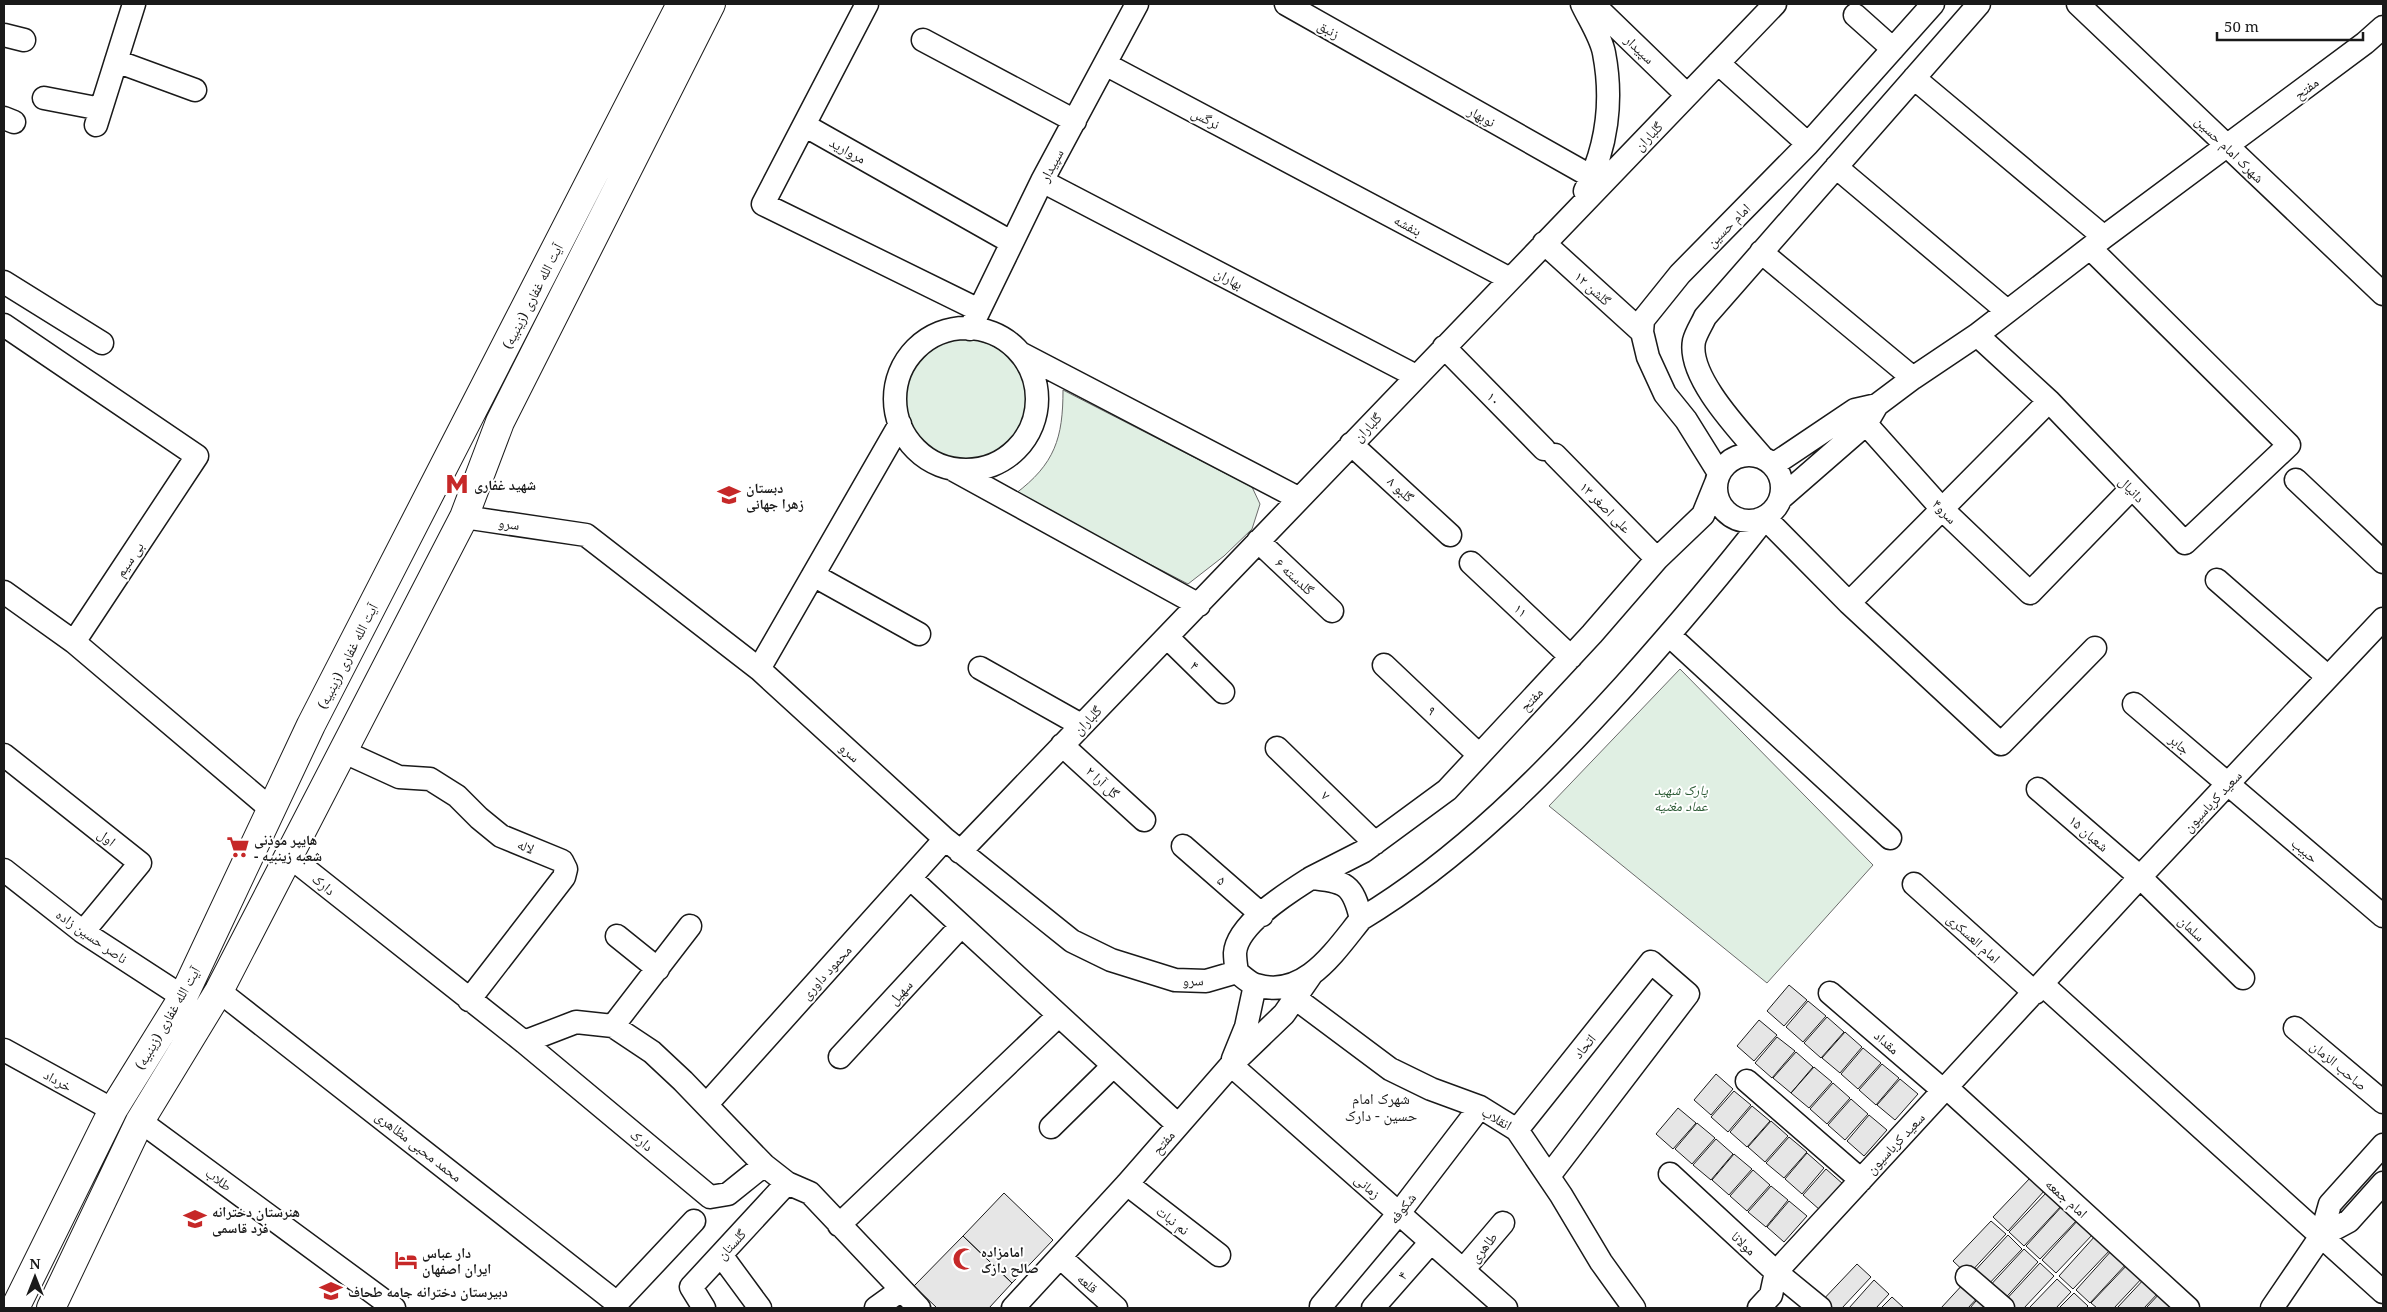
<svg xmlns="http://www.w3.org/2000/svg" width="2387" height="1312" viewBox="0 0 2387 1312" font-family="'Noto Serif','Noto Naskh Arabic',serif">
<rect width="100%" height="100%" fill="#fff"/>
<path fill="#e0efe3" stroke="#6a6a6a" d="M904 400a61 61 0 1 1 122 0a61 61 0 1 1-122 0Z
M1063 390 1252 487 1260 504 1252 529 1224 556 1188 584 1015 494C1055 464 1063 438 1063 390Z
M1680 669 1873 865 1767 983 1549 806Z"/>
<path fill="#e6e6e6" stroke="#1a1a1a" d="M1789 985 1807 1000 1784 1026 1767 1011Z
M1808 1001 1826 1016 1803 1042 1786 1027Z
M1827 1017 1844 1032 1821 1058 1804 1043Z
M1759 1020 1777 1035 1754 1061 1737 1046Z
M1845 1032 1862 1047 1840 1073 1822 1058Z
M1777 1037 1795 1051 1772 1078 1755 1063Z
M1863 1048 1881 1063 1858 1089 1841 1074Z
M1796 1052 1813 1067 1791 1093 1773 1078Z
M1882 1064 1899 1078 1876 1105 1859 1090Z
M1814 1067 1832 1082 1809 1108 1791 1093Z
M1716 1074 1733 1089 1711 1115 1694 1100Z
M1900 1079 1918 1094 1895 1120 1877 1105Z
M1833 1083 1850 1098 1827 1124 1810 1109Z
M1734 1091 1751 1105 1728 1132 1711 1117Z
M1851 1099 1868 1114 1845 1140 1828 1125Z
M1752 1106 1770 1121 1747 1147 1730 1132Z
M1678 1108 1696 1123 1673 1149 1656 1134Z
M1869 1115 1887 1130 1864 1156 1847 1141Z
M1771 1121 1788 1136 1765 1162 1748 1147Z
M1697 1123 1715 1138 1692 1164 1675 1149Z
M1789 1137 1807 1152 1784 1178 1766 1163Z
M1716 1139 1733 1154 1711 1180 1693 1165Z
M1807 1153 1824 1168 1802 1194 1785 1179Z
M1734 1154 1752 1169 1729 1195 1712 1180Z
M1826 1169 1843 1184 1820 1210 1803 1195Z
M1753 1170 1770 1185 1747 1211 1730 1196Z
M2031 1177 2045 1190 2008 1231 1993 1217Z
M1771 1186 1788 1200 1766 1227 1748 1212Z
M2047 1192 2062 1205 2024 1246 2009 1232Z
M1004 1193 1053 1240 1012 1283 963 1236Z
M1789 1201 1807 1216 1784 1242 1767 1227Z
M2063 1205 2078 1219 2040 1259 2026 1246Z
M2079 1219 2094 1233 2056 1273 2042 1260Z
M1991 1221 2006 1234 1968 1275 1953 1261Z
M2008 1235 2022 1249 1984 1289 1970 1276Z
M2096 1235 2111 1249 2073 1289 2059 1276Z
M963 1236 1012 1283 989 1308H937L914 1286Z
M2024 1249 2038 1262 2001 1303 1986 1290Z
M2113 1249 2128 1262 2090 1303 2076 1290Z
M2040 1263 2054 1276 2024 1308H2007L2002 1304Z
M2129 1263 2144 1276 2114 1308H2097L2091 1303Z
M1857 1264 1871 1277 1842 1308H1823L1819 1304Z
M2146 1277 2160 1291 2144 1308H2117Z
M2057 1279 2071 1292 2056 1308H2029Z
M1874 1280 1889 1294 1876 1308H1849Z
M1965 1282 1980 1295 1968 1308H1941Z
M2162 1291 2173 1308H2146Z
M2074 1293 2088 1306 2086 1308H2059Z
M1981 1295 1995 1308H1970Z
M1892 1297 1904 1308H1881Z"/>
<g fill="none" stroke-linecap="round" stroke-linejoin="round">
<defs>
<path id="minor" d="M867 4 804 125 1011 242
M1286 4 1592 177
M1582 4C1589 19 1601 37 1604 53 1613 100 1607 148 1585 191
M1593 4 1687 95
M2078 4 2383 294
M1855 15 1893 49
M4 35 24 40
M923 40 1075 121
M116 61 195 90
M1718 63 1808 144
M1105 64 1510 279
M1914 78 2104 237
M44 98 101 109
M4 118 14 122
M96 125 134 4
M804 125 763 204 979 310
M1836 167 2007 311
M1042 181 1416 376
M1544 243 1642 332
M1761 252 1913 378
M4 282 102 343
M4 325 197 456 74 642 271 809
M895 399a71 71 0 1 1 142 0a71 71 0 1 1-142 0Z
M970 329 1042 181 1137 4
M1977 335 2049 401 2185 543 2289 445 2090 248
M1444 347 1544 449
M1022 354 1298 498
M1866 424 1942 509 2030 593 2131 489
M1351 444 1450 535
M1716 488a33 33 0 1 1 66 0a33 33 0 1 1-66 0Z
M1555 455 1657 559
M1763 458C1741 432 1687 377 1694 341 1696 333 1702 324 1705 317L1979 4
M1773 465 1855 410 1877 405
M954 470 1199 605
M1719 473 1686 420 1665 394 1648 357 1642 332 1643 320 1680 274 1808 144 1933 4
M2296 480 2383 562
M1781 498 1866 424 1877 405 1913 378 1977 335 2104 237 2365 43 2383 27
M464 517 586 535 759 669 945 839 1072 941 1111 960 1175 980 1206 981 1237 972
M1258 541 1332 611
M1471 563 1571 657
M813 575 919 634
M2217 580 2328 677
M4 592 74 642
M1849 603 2001 744 2095 648
M1669 635 1890 838
M1167 637 1223 692
M1384 665 1479 755
M980 668 1081 725
M759 669 900 424
M2134 704 2383 916
M1062 745 1144 820
M1277 748 1375 843
M342 751 399 777 430 779 457 796 479 818 501 836 562 861 566 869 564 877 469 1000
M4 755 140 863 83 932
M2038 789 2140 877 2243 978
M1183 846 1262 915
M960 852 1775 4
M289 856 524 1042 710 1197 728 1194 764 1165
M4 870 83 932 183 997
M910 878 1178 1125
M1311 878 1364 851 1447 790 1592 634 1657 559 1703 515 1716 483
M1311 878C1345 881 1353 884 1361 919 1335 951 1304 1000 1256 985 1249 983 1242 976 1237 972 1236 966 1235 959 1235 953 1237 924 1289 892 1311 878Z
M1914 884 2035 993
M1361 919C1461 859 1546 772 1624 686 1673 631 1720 576 1765 518L1849 603 2049 401
M617 936 658 969
M2042 984 2383 1292
M219 991 617 1303
M1830 993 1944 1091
M1295 998 1390 1069 1431 1089 1480 1107 1517 1130 1561 1195 1601 1262 1634 1308
M613 1026 690 926
M2295 1028 2383 1102
M524 1042 576 1022 613 1026 652 1052 683 1081 764 1165 787 1183 810 1193 919 1308
M4 1050 113 1110
M840 1057 961 926
M1233 1059 1246 1027 1255 985
M1231 1065 1506 1308
M1747 1081 1861 1180
M1947 1088 2188 1308
M707 1104 945 839
M140 1121 394 1308
M1051 1127 1113 1066
M1517 1130 1651 962 1688 994 1549 1176
M1670 1174 1776 1272 1820 1308
M1127 1184 1219 1255
M839 1225 1058 1016
M2321 1236 2349 1221 2383 1183
M721 1255 760 1308
M1060 1257 1116 1308
M1463 1270 1503 1223
M1967 1277 2003 1308
M617 1303 694 1221
M1321 1306 1399 1213 1480 1107
M704 1308 691 1287 787 1183
M876 1308 901 1290
M1013 1308 1127 1184 1231 1065 1284 1014 1311 975
M1373 1308 1431 1242
M1759 1308 1771 1295 1776 1272 2140 877 2383 619
M2272 1308 2321 1236 2330 1204 2383 1145"/>
<path id="major" d="M15 1308 113 1110 183 997 311 725 681 4
M51 1308 140 1121 219 991 464 517 500 422 711 4"/>
</defs>
<use href="#minor" stroke="#1a1a1a" stroke-width="25"/>
<use href="#major" stroke="#1a1a1a" stroke-width="30"/>
<use href="#minor" stroke="#fff" stroke-width="22"/>
<use href="#major" stroke="#fff" stroke-width="28"/>
</g>
<defs>
<symbol id="metro-bare" viewBox="-9 -9 18 18"><path d="M-5.5 5V-5H-3L0 0L3-5H5.5V5H3V-.5L0 4L-3-.5V5Z" fill="#c62828" stroke="#fff" stroke-width="2.5" paint-order="stroke"/></symbol>
<symbol id="school-bare" viewBox="-9 -9 18 18"><path d="M0-5L7-2L0 1L-7-2ZM-4 1L0 2.5L4 1V4Q0 6-4 4Z" fill="#c62828" stroke="#fff" stroke-width="2.5" paint-order="stroke"/></symbol>
<symbol id="supermarket-bare" viewBox="-9 -9 18 18"><path d="M-6-5.5h2.5l.6 2H6L4.5 2H-2.5L-4.4-4H-6ZM-1.5 3.2a1.3 1.3 0 1 0 .1 0ZM3 3.2a1.3 1.3 0 1 0 .1 0Z" fill="#c62828" stroke="#fff" stroke-width="2.5" paint-order="stroke"/></symbol>
<symbol id="mosque-bare" viewBox="-9 -9 18 18"><path d="M3.5-4.9A6 6 0 1 0 3.5 4.9A5 5 0 1 1 3.5-4.9Z" fill="#c62828" stroke="#fff" stroke-width="2.5" paint-order="stroke"/></symbol>
<symbol id="hotel-bare" viewBox="-9 -9 18 18"><path d="M-6-4.5h1.5V1H6V5H4.5V3h-9V5H-6ZM-4 0a1.8 1.8 0 1 1 3.6 0ZM.5 0V-2.5h3Q6-2.5 6 0Z" fill="#c62828" stroke="#fff" stroke-width="2.5" paint-order="stroke"/></symbol>
</defs>
<g fill-rule="evenodd">
<use href="#metro-bare" x="441" y="468" width="32" height="32"/>
<use href="#school-bare" x="713" y="479" width="32" height="32"/>
<use href="#supermarket-bare" x="222" y="831" width="32" height="32"/>
<use href="#school-bare" x="179" y="1203" width="32" height="32"/>
<use href="#mosque-bare" x="948" y="1243" width="32" height="32"/>
<use href="#hotel-bare" x="390" y="1244" width="32" height="32"/>
<use href="#school-bare" x="315" y="1275" width="32" height="32"/>
</g>
<g text-anchor="middle" dominant-baseline="central" stroke-width="4" stroke-linejoin="round" paint-order="stroke">
<g font-size="14" fill="#1a1a1a" stroke="#fff">
<text transform="translate(1329 29) rotate(30)">زنبق</text>
<text transform="translate(1640 49) rotate(44)">سپیدار</text>
<text transform="translate(2306 88) rotate(-37)">مفتح</text>
<text transform="translate(1482 116) rotate(29)">نوبهار</text>
<text transform="translate(1206 118) rotate(28)">نرگس</text>
<text transform="translate(1648 136) rotate(-46)">گلباران</text>
<text transform="translate(2230 149) rotate(44)">شهرک امام حسین</text>
<text transform="translate(848 150) rotate(29)">مروارید</text>
<text transform="translate(1051 165) rotate(-62)">سپیدار</text>
<text transform="translate(1408 225) rotate(28)">بنفشه</text>
<text transform="translate(1728 225) rotate(-45)">امام حسین</text>
<text transform="translate(1229 278) rotate(28)">بهاران</text>
<text transform="translate(1593 288) rotate(42)">گلشن ۱۲</text>
<text transform="translate(532 296) rotate(-63)">آیت الله غفاری (زینبیه)</text>
<text transform="translate(1494 398) rotate(45)">۱۰</text>
<text transform="translate(1367 427) rotate(-46)">گلباران</text>
<text transform="translate(1401 489) rotate(43)">گلبو ۸</text>
<text transform="translate(2132 489) rotate(46)">دانیال</text>
<text transform="translate(1606 507) rotate(45)">علی اصغر ۱۳</text>
<text transform="translate(1945 511) rotate(46)">سرو۴</text>
<text transform="translate(509 523) rotate(7)">سرو</text>
<text transform="translate(129 559) rotate(-56)">بی سیم</text>
<text transform="translate(1295 576) rotate(43)">گلدسته ۶</text>
<text transform="translate(1521 610) rotate(43)">۱۱</text>
<text transform="translate(347 656) rotate(-63)">آیت الله غفاری (زینبیه)</text>
<text transform="translate(1195 665) rotate(45)">۴</text>
<text transform="translate(1531 699) rotate(-47)">مفتح</text>
<text transform="translate(1432 710) rotate(43)">۹</text>
<text transform="translate(1087 720) rotate(-46)">گلباران</text>
<text transform="translate(2180 744) rotate(41)">جابر</text>
<text transform="translate(850 752) rotate(42)">سرو</text>
<text transform="translate(1103 782) rotate(43)">گل آرا ۲</text>
<text transform="translate(1326 795) rotate(44)">۷</text>
<text transform="translate(2212 801) rotate(-47)">سعید کرباسیون</text>
<text transform="translate(2089 833) rotate(41)">۱۵ شعبان</text>
<text transform="translate(107 837) rotate(38)">اول</text>
<text transform="translate(526 846) rotate(23)">لاله</text>
<text transform="translate(2305 850) rotate(40)">حبیب</text>
<text transform="translate(1222 880) rotate(41)">۵</text>
<text transform="translate(324 884) rotate(39)">دارک</text>
<text transform="translate(2192 928) rotate(44)">سلمان</text>
<text transform="translate(92 936) rotate(35)">ناصر حسین زاده</text>
<text transform="translate(1974 938) rotate(42)">امام العسکری</text>
<text transform="translate(826 972) rotate(-48)">محمود داوری</text>
<text transform="translate(1193 980) rotate(-1)">سرو</text>
<text transform="translate(900 992) rotate(-47)">سهیل</text>
<text transform="translate(167 1018) rotate(-60)">آیت الله غفاری (زینبیه)</text>
<text transform="translate(1887 1042) rotate(41)">مقداد</text>
<text transform="translate(1584 1046) rotate(-51)">اتحاد</text>
<text transform="translate(2339 1065) rotate(40)">صاحب الزمان</text>
<text transform="translate(58 1080) rotate(29)">خرداد</text>
<text transform="translate(1497 1118) rotate(30)">انقلاب</text>
<text transform="translate(642 1140) rotate(40)">دارک</text>
<text transform="translate(1163 1142) rotate(-50)">مفتح</text>
<text transform="translate(1895 1143) rotate(-47)">سعید کرباسیون</text>
<text transform="translate(419 1146) rotate(38)">محمد محبی مظاهری</text>
<text transform="translate(219 1179) rotate(36)">طلاب</text>
<text transform="translate(1368 1186) rotate(42)">زمانی</text>
<text transform="translate(2067 1198) rotate(42)">امام جمعه</text>
<text transform="translate(1402 1208) rotate(-52)">شکوفه</text>
<text transform="translate(1173 1220) rotate(38)">نم نبات</text>
<text transform="translate(1744 1243) rotate(43)">مولانا</text>
<text transform="translate(731 1244) rotate(-47)">گلستان</text>
<text transform="translate(1483 1247) rotate(-50)">طاهری</text>
<text transform="translate(1402 1275) rotate(-49)">۴</text>
<text transform="translate(1088 1283) rotate(42)">قلعه</text>
</g>
<g font-size="14" font-weight="bold" fill="#1a1a1a" stroke="#fff" text-anchor="start">
<text x="474" y="484">شهید غفاری</text>
<text x="746" y="487">دبستان<tspan x="746" dy="16">زهرا جهانی</tspan></text>
<text x="254" y="839">هایپر موذنی<tspan x="254" dy="16">- شعبه زینبیه</tspan></text>
<text x="212" y="1211">هنرستان دخترانه<tspan x="212" dy="16">فرد قاسمی</tspan></text>
<text x="981" y="1251">امامزاده<tspan x="981" dy="16">صالح دارک</tspan></text>
<text x="422" y="1252">دار عباس<tspan x="422" dy="16">ایران اصفهان</tspan></text>
<text x="348" y="1291">دبیرستان دخترانه جامه طحاف</text>
</g>
<g font-size="14" font-style="italic" fill="#2b5a34" stroke="#fff">
<text x="1681" y="789">پارک شهید<tspan x="1681" dy="16">عماد مغنیه</tspan></text>
</g>
<g font-size="15" fill="#1a1a1a" stroke="#fff">
<text x="1381" y="1098">شهرک امام<tspan x="1381" dy="17">حسین - دارک</tspan></text>
</g>
</g>
<rect width="2387" height="1312" fill="none" stroke="#1a1a1a" stroke-width="10"/>
<g transform="translate(35 1277)" stroke="#ffffff" stroke-width="4" paint-order="stroke">
<path d="M0-4L9 19L0 12L-9 19Z" fill="#1a1a1a"/>
<text y="-8" font-size="14" font-weight="bold" text-anchor="middle" fill="#1a1a1a">N</text>
</g>
<path d="M2217 32v8h146v-8" fill="none" stroke="#1a1a1a" stroke-width="2.5"/>
<text x="2224" y="32" font-size="15" fill="#1a1a1a" stroke="#ffffff" stroke-width="4" paint-order="stroke">50 m</text>
</svg>
